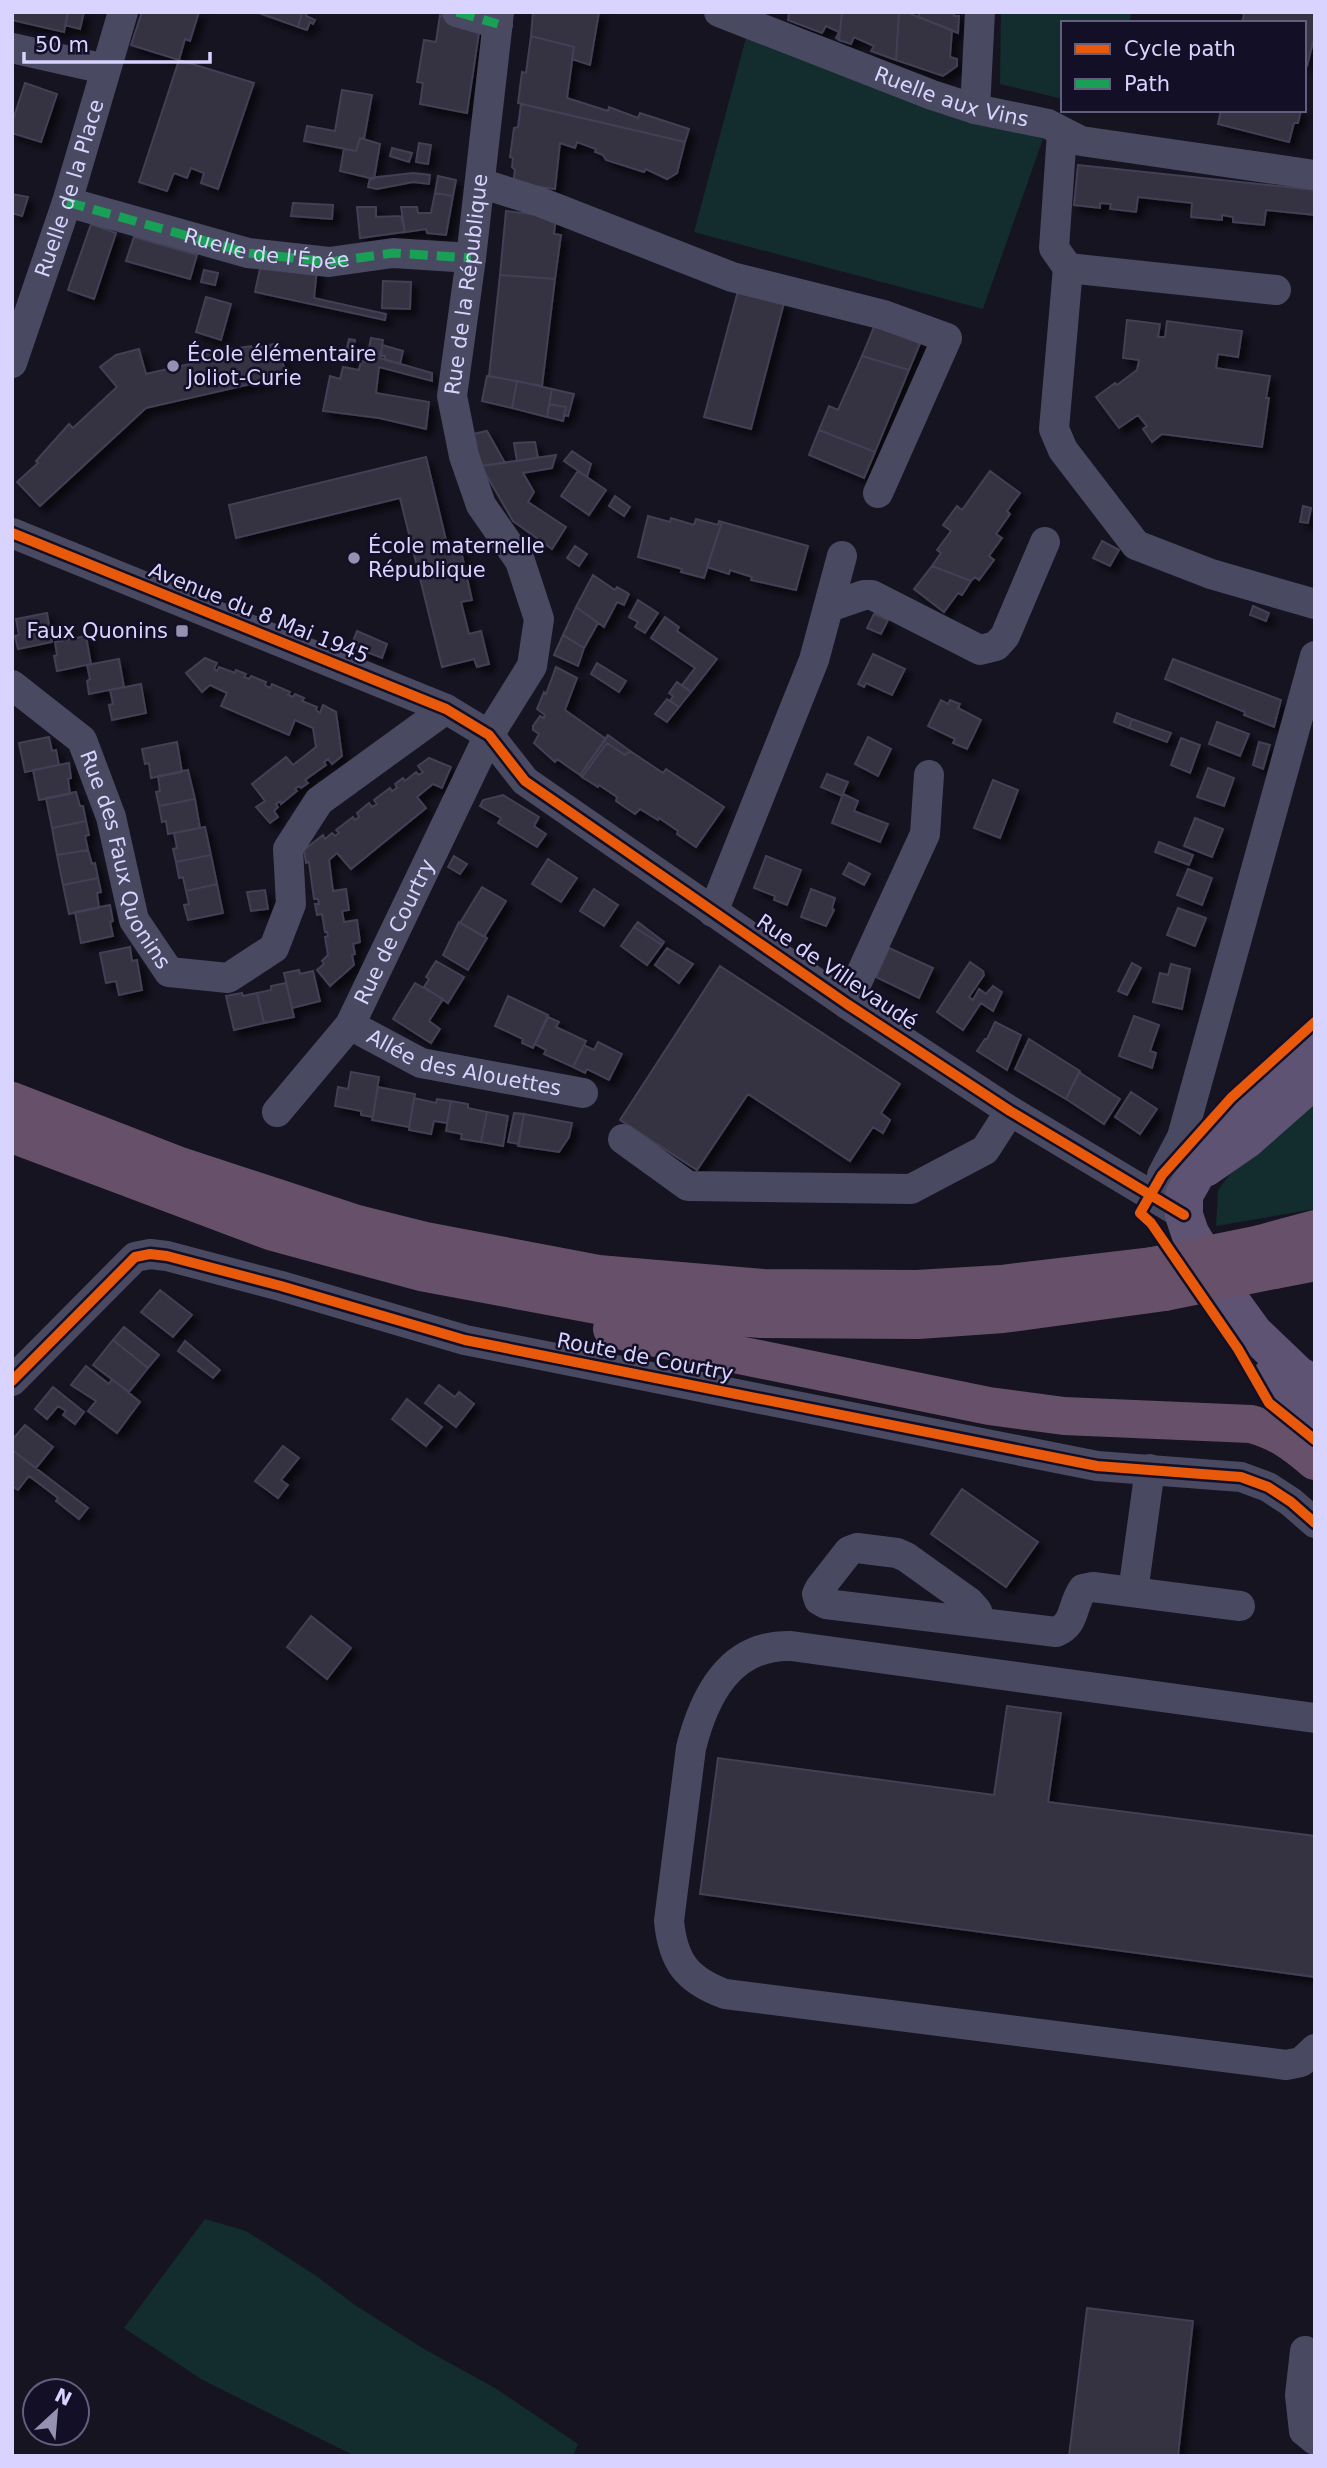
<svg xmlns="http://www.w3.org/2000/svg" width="1327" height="2468" viewBox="0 0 1327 2468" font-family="'DejaVu Sans',sans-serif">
<defs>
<filter id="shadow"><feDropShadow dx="6" dy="6" stdDeviation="3.5" flood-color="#0009"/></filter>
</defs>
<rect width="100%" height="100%" fill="#161421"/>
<path fill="#132c2d" d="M1001 12H1132L1129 23H1063V99L1000 84Z
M746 38 943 108 1043 139 983 309 694 232Z
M1315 1094V1209L1216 1226 1218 1190 1245 1154Z
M205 2219 246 2231 315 2275 355 2305 424 2349 495 2388 578 2444 573 2456H355L201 2379 124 2328Z"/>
<path fill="#343243" stroke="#433f54" stroke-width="2" filter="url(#shadow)" d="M14 12H68L64 32 12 20Z
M68 12H84L80 29 65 25Z
M142 12H199L190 41 185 39 179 60 131 45Z
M256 12H306L302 13 298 27Z
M307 12 306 16 315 20 313 24 310 22 307 30 298 27 302 13Z
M533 12H599L590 65 572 59 574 47 531 36Z
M789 12H842L839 40 836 38 839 32 826 26 822 33 788 20Z
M842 12H899L896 60 871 51 874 46 854 37 851 44 839 40Z
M899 12H906L952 30 950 57 957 59V66L943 76 896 60Z
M920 12H954V16H959L958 33 918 17Z
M1241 12H1315V34L1307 66 1304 65V23H1242L1244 15Z
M440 15 480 26 467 113 420 104 423 83 417 82 424 40 436 42Z
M531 36 574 47 567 98 608 111 609 107 638 118 640 113 689 129 685 142 518 103 522 72 526 73Z
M179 60 254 83 218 189 201 183 204 173 191 168 187 178 174 173 167 191 139 182Z
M25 83 57 94 41 142 12 133V123Z
M342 90 372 95 364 139 360 138 356 151 304 141 307 126 335 131Z
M521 104 685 142 677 173 667 179 646 169 644 172 606 160 603 155 595 152 596 149 577 142 575 148 560 143 555 189 513 183 515 170 512 167 513 158 510 157 514 128 518 127Z
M1221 110H1301L1298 123H1294L1289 142 1218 124Z
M360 138 380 144 374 179 340 171 344 149 356 151Z
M419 143 431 145 428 164 416 162Z
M392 148 412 153 409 162 390 156Z
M1078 165 1315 190V234V215L1266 210 1264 225 1233 222V217L1222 215V220L1191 217 1192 203 1138 197 1136 212 1110 209 1111 204 1100 203V208L1074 205Z
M413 173 430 175 429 184 413 182 377 189 368 187 370 178Z
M438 176 456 180 453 196 435 193Z
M435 193 453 196 446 235 427 233 426 229 405 232 401 207H417L418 213H431Z
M12 194 28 197 22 216 12 213Z
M293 203 333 205 332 219 291 216Z
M357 207H376V217L401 216 405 232 360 238Z
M506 211 556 217 554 234 561 235 555 279 500 275Z
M91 224 116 233 94 299 68 290Z
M134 237 197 255 190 279 126 261Z
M261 264 317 269 314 298 386 314 385 320 255 292Z
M204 270 218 273 215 285 201 282Z
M500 275 555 279 542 386 489 376Z
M383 281 411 282 410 309 382 308Z
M738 291 784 303 751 429 704 417Z
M206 297 231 304 221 340 196 332Z
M1127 320 1160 324 1158 337H1165L1167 321 1242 331 1238 357 1218 354 1216 368 1270 376 1266 398H1269L1262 447 1162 434 1152 442 1143 429 1147 426 1138 415 1119 428 1096 397 1115 383 1117 385 1137 370 1139 360 1123 358Z
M876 322 921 341 909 370 862 356Z
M371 338 383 340 380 358 432 373V381L379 367 376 393 429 402 426 429 379 418 323 411 330 376 340 379 343 367 359 370 361 361 366 362Z
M349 339 355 340 350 362 344 361Z
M278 343 286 376 146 408 40 506 17 482 38 463 36 461 69 424 73 428 117 387 100 367 116 355 139 349 146 374 198 362V354L251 346 252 349Z
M382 345 403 351 400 364 385 360V356L381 355Z
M862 356 909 370 875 452 819 430 829 406 838 410Z
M487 376 517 381 512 408 482 401Z
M517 381 552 389 547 417 512 408Z
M552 389 574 394 568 416 564 415 566 407 549 404Z
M549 404 566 407 563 421 547 417Z
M819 430 875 452 864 478 809 455Z
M487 431 505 463 481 466 464 436Z
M535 442 538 458 517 461 514 443Z
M572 451 591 464 587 477 564 461Z
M556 455 552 468 523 473 534 492 528 502 566 527 552 549 513 521 481 466Z
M426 457 447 544 459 542 472 600 461 602 469 634 481 631 489 664 477 667 474 659 442 667 400 498 236 538 229 505Z
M578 471 606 490 589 515 561 496Z
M990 471 1020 493 1007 511 1010 514 996 534 1002 538 989 556 994 560 979 580 975 577 971 581 932 566 941 553 937 550 951 531 943 525 957 506 962 510Z
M615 496 630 507 624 516 609 506Z
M1303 506 1311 508 1308 523 1300 522Z
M648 516 670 522 671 518 694 525 696 519 718 525 719 521 722 522 704 578 681 572 682 569 638 557Z
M722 522 808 546 796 590 751 580 752 577 730 570 729 574 707 567Z
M1102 541 1119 550 1110 566 1093 558Z
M575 546 587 554 579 566 567 558Z
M932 566 971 581 962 595 958 593 944 612 914 589Z
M593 575 615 590 617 587 629 594 624 605 617 602 604 627 576 607Z
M638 600 658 613 645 633 635 627 638 622 629 617Z
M1253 606 1269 613 1266 621 1250 615Z
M576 607 598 623 584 648 563 635Z
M47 613 52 642 18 649 15 636 19 635 16 619Z
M874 614 888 620 881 634 867 628Z
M665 617 679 627 677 631 717 659 691 692 682 685 695 668 651 638Z
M357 631 387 644 382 658 351 646Z
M563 635 584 648 578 666 554 655Z
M86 636 91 664 57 671 54 656 57 655 55 642Z
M873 654 905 669 892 695 866 683 864 687 858 684Z
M205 658 217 663 214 669 217 671 219 667 235 673 236 670 246 674 244 677 249 679 251 676 266 682 265 685 270 688 272 684 290 692 288 695 293 697 295 694 304 698 302 701 317 707 316 710 320 713 323 705 336 712 342 756 332 764 328 759 324 762 326 765 305 780 308 783 301 788 299 786 295 789 297 791 281 804 280 801 276 804 278 807 274 811 278 817 270 823 256 807 265 801 252 784 286 757 293 765 316 747 313 728 295 720 289 735 221 706 227 693 210 685 202 692 186 673Z
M119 659 124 687 89 694 87 681 90 679 87 665Z
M1173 659 1281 700 1274 727 1244 715 1245 712 1165 679Z
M597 663 626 681 619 692 591 674Z
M556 667 577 678 565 710 606 739 580 775 557 759 555 762 534 743 539 734 533 730V726L540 716 544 718 545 715 537 709 544 692 546 694Z
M677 682 691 692 679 707 670 701 673 696 669 693Z
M141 684 146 713 112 720 109 705 113 704 110 690Z
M667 699 679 707 667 722 655 714Z
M941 700 948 704 950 700 960 704 958 708 981 720 967 749 953 743 955 739 928 726Z
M1117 713 1132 719 1129 728 1114 722Z
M1132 719 1171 733 1167 742 1129 728Z
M1217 722 1249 734 1240 756 1209 744Z
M608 735 630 751 625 755 607 743 582 777 580 775Z
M49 737 52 751 56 750 59 765 25 772 19 743Z
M868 737 891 749 878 776 855 764Z
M1181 738 1200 745 1190 773 1171 765Z
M177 742 182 772 151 778 149 763 145 764 142 749Z
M1259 742 1270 745 1263 769 1253 765Z
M607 743 625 755 630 751 663 773 666 769 724 807 696 847 677 834 678 831 659 818 658 820 640 809 635 814 616 801 617 797 599 785 598 787 582 777Z
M429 758 451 767 442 788 433 784 417 797 426 808 351 869 337 853 329 860 333 891 346 889 349 910 342 911 344 922 357 920 360 942 353 944 355 954 352 955 354 965 330 986 317 970 324 964 322 961 328 955 325 937 328 936 327 932H325L322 914 317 915 315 904H319L318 899H314L309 862 306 863 304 850 323 835 325 839 332 833 335 836 339 833 336 830 353 817 355 820 359 817 357 813 369 803 372 807 377 804 374 800 390 788 392 791 397 788 395 784 403 778 405 781 416 772 419 775 423 772 418 766Z
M69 763 71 778 68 779 70 794 39 800 33 770Z
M1208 768 1234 778 1224 806 1197 797Z
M188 770 195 799 159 806 156 792 160 791 158 776Z
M827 774 848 782 842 796 821 787Z
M993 780 1018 790 1000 838 974 828Z
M76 792 80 806H83L86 821 52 828 46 798Z
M843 794 858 801 854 811 888 824 880 842 832 823Z
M503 795 539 817 534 826 546 834 537 847 498 823 501 818 480 806 483 800Z
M195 799 200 828 168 834 166 821 162 822 159 806Z
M1195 818 1223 829 1212 857 1184 846Z
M86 821 89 835 85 836 88 850 57 855 52 828Z
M205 827 211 855 176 862 173 849 177 848 174 833Z
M1159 842 1193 855 1189 865 1155 852Z
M88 850 92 864 95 863 98 878 63 885 57 855Z
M211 855 217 884 186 891 183 877 179 878 176 862Z
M454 856 467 864 460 874 448 867Z
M766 856 801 870 787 905 774 900 775 896 754 888Z
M548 859 577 878 561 902 532 884Z
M849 863 870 874 864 885 843 874Z
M1188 869 1212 878 1202 905 1177 895Z
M98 878 101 892 97 893 99 908 69 914 63 885Z
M217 884 223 913 188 920 184 905 189 904 186 891Z
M482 887 506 901 484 937 460 923Z
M594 889 618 905 604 926 580 911Z
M811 889 835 898 832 908 834 910 826 926 801 917Z
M265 890 268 909 251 911 247 892Z
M110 905 113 921 110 922 113 936 81 943 75 912Z
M1178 908 1206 918 1195 946 1167 935Z
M459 922 487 938 468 970 443 955Z
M638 922 664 942 662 945 634 927Z
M634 927 662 945 647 965 621 946Z
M130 947 132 961 137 960 142 990 119 995 116 981 106 983 100 953Z
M667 948 693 964 679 983 655 965Z
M889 948 933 968 919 998 876 977Z
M436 961 464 977 448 1003 424 987 429 979 426 977Z
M970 962 983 971 984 975 969 997 973 1000 979 989 986 994 993 986 1002 992 993 1011 981 1003 963 1030 937 1012Z
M1132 963 1141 968 1127 995 1118 991Z
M1171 964 1190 969 1182 1009 1153 1002 1160 973 1168 975Z
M720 966 900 1084 881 1113 890 1120 883 1133 873 1127 850 1161 748 1094 697 1170 620 1120Z
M299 970 300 974 313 971 320 1001 292 1008 284 973Z
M286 983 294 1017 264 1023 257 993 271 990V986Z
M415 983 443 999 429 1021 440 1029 431 1043 393 1019Z
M242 993 243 996 257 993 264 1023 234 1030 226 996Z
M508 996 548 1015 533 1048 522 1043 523 1039 495 1026Z
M1134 1016 1159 1025 1150 1051 1156 1053 1152 1068 1119 1056Z
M548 1017 559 1022 556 1027 586 1041 573 1067 544 1054 546 1050 535 1044Z
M995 1022 1021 1035 1007 1070 977 1051 985 1039H987Z
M1029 1039 1080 1071 1066 1099 1015 1069Z
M598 1042 622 1054 609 1080 587 1069 585 1073 573 1067 584 1045 594 1050Z
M351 1072 379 1077 373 1117 361 1115V1111L335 1106 338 1087 348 1089Z
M1079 1072 1120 1099 1104 1124 1066 1099Z
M378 1087 415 1094 409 1127 372 1120Z
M1131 1092 1157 1109 1140 1134 1115 1117Z
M414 1098 436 1103 437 1099 451 1101 447 1123 434 1121 431 1134 409 1130Z
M451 1101 468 1104V1108L487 1112 481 1142 461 1139 462 1134 446 1131Z
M487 1112 508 1116 503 1146 481 1142Z
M514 1113 524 1114 519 1144 508 1142Z
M524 1114 572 1123 569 1137 559 1152 518 1146Z
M160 1290 192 1315 173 1337 141 1312Z
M124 1327 159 1355 148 1368 113 1340Z
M113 1340 148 1368 129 1392 93 1365Z
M185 1341 220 1370 213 1378 178 1351Z
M86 1366 109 1384 112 1379 140 1402 117 1433 88 1411 96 1401 71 1385Z
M439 1385 455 1397 459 1392 474 1404 456 1427 425 1403Z
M53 1387 84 1412 75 1424 63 1415 66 1411 58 1406 47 1419 35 1409Z
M407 1399 442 1427 426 1446 392 1419Z
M25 1425 53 1447 36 1468 12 1450V1440Z
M283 1446 299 1458 281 1480 288 1485 278 1498 255 1481Z
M12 1450 88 1508 79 1519 56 1501 58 1498 29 1476 18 1490 12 1486Z
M962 1489 1038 1542 1006 1587 931 1534Z
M311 1616 351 1648 327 1679 287 1647Z
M1007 1706 1061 1713 1048 1802 1315 1836V1977L700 1894 718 1758 994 1795Z
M1087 2308 1193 2321 1178 2456H1069Z"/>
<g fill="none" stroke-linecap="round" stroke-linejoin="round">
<g stroke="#4a4962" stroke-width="30">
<path d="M457 12 498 24"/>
<path id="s1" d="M719 12 932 95 975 109 1048 124 1081 141 1315 175"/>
<path d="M12 48 105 69"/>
<path d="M975 109 980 12"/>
<path d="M1062 133 1054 248 1068 268 1276 290"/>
<path d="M480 183 540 202 732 277 884 315 947 338 878 493"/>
<path d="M67 202 248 253 329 262 393 253 471 258"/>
<path d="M1068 268 1054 429 1063 450 1136 545 1211 574 1315 604"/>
<path id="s2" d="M12 363 67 202 123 12"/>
<path d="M12 533 446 709 489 735 525 781 847 1004 1010 1111 1184 1215"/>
<path d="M829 607 864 595H872L980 650 996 646 1005 636 1045 542"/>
<path id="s3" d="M12 685 82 740 111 817 134 920 169 972 228 978 274 948 291 904 288 849 319 801 446 709"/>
<path d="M713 912 814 660 842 556"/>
<path d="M847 1004 925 834 929 775"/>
<path id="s4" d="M350 1025 421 1063 583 1093"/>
<path id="s5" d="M277 1112 350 1025 489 735 532 666 539 619 520 561 481 505 464 456 452 396 471 258 499 12"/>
<path d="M623 1139 688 1186 911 1189 985 1150 1010 1111"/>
<path d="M1162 1175 1182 1137 1315 656"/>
<path d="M12 1381 135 1257 150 1254 167 1256 281 1286 465 1340 1097 1466 1241 1477 1268 1487 1291 1502 1315 1523"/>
<path d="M1133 1592 1150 1469"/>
<path d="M981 1623 977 1611 969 1602 906 1557 897 1553 857 1548 849 1551 820 1588 817 1594 819 1600 826 1604 1056 1632C1076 1624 1071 1606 1083 1589L1093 1587 1240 1606"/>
<path d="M1315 1718 791 1646C730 1644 704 1696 691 1748L669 1921C673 1962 687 1980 725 1994L1286 2065 1301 2062 1315 2049"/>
<path d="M1305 2351 1300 2395 1304 2431 1315 2440"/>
</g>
<path stroke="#5e5373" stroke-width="38" d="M1315 1041 1226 1121 1184 1195V1215L1190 1233 1228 1297 1254 1333 1298 1375 1315 1385
M1205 1168 1247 1139 1315 1079
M1271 1377 1291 1398 1315 1415"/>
<path stroke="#67516a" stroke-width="38" d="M12 1101 177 1165 357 1224 425 1241 598 1274 763 1288 917 1289 1001 1284 1152 1266
M12 1134 273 1232 421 1272 597 1305 761 1319 918 1320 1003 1314 1165 1292
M1260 1244 1315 1229
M1274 1270 1315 1262
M612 1329 989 1406 1064 1416 1251 1424C1279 1432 1293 1442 1315 1461"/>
<path stroke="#67516a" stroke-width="38" d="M1152 1266 1260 1244
M1165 1292 1274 1270"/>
<g stroke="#1a9f57" stroke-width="9" stroke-dasharray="18 9" stroke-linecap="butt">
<path d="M457 12 498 24"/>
<path id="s6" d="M67 202 248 253 329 262 393 253 471 258"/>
</g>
<defs>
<path id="cycleway" d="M12 533 446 709 489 735 525 781 847 1004 1010 1111 1184 1215
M1315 1022 1231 1098 1162 1175 1140 1213 1151 1223 1238 1349 1269 1403 1315 1440
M12 1381 135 1257 150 1254 167 1256 281 1286 465 1340 1097 1466 1241 1477 1268 1487 1291 1502 1315 1523"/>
</defs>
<use href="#cycleway" stroke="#130f26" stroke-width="15"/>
<use href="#cycleway" stroke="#e8590c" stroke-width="10"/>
</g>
<g fill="#9591b1" stroke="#130f26" stroke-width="2.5">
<circle cx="173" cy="366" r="7"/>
<circle cx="354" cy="558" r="7"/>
<rect x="175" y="624" width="14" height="14" rx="3.5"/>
</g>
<g text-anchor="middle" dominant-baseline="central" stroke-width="5" stroke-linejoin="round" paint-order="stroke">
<g font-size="21" fill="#d9d4ff" stroke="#130f26">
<text stroke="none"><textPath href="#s1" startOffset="248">Ruelle aux Vins</textPath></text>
<text stroke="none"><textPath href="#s2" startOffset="184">Ruelle de la Place</textPath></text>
<text stroke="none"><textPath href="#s6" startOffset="206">Ruelle de l'Épée</textPath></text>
<text stroke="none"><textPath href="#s5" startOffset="919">Rue de la République</textPath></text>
<text transform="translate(259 613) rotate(22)">Avenue du 8 Mai 1945</text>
<text stroke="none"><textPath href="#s3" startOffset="217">Rue des Faux Quonins</textPath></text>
<text stroke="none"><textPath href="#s5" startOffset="217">Rue de Courtry</textPath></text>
<text transform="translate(837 972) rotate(34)">Rue de Villevaudé</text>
<text stroke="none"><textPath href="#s4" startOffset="122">Allée des Alouettes</textPath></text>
<text transform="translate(645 1357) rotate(11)">Route de Courtry</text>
</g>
<g font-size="21" fill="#d9d4ff" stroke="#130f26" text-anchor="start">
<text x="187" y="354">École élémentaire<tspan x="187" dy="24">Joliot-Curie</tspan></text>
<text x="368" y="546">École maternelle<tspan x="368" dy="24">République</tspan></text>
<text x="168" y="631" text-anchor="end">Faux Quonins</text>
</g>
</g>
<rect width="1327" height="2468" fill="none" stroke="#d9d4ff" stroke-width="28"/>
<rect x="1061" y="21" width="245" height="91" fill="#130f26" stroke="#625e7d" stroke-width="2"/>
<rect x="1075" y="44" width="35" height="10" fill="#e8590c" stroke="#625e7d" stroke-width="2"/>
<text x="1124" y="56" font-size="21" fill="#d9d4ff">Cycle path</text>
<rect x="1075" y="79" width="35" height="10" fill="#1a9f57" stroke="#625e7d" stroke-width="2"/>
<text x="1124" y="91" font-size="21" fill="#d9d4ff">Path</text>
<g transform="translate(56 2412) rotate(26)"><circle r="33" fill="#130f26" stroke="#625e7d" stroke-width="2"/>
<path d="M0-5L12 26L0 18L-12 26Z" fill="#9591b1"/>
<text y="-10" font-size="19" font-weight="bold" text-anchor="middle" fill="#d9d4ff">N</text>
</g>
<path d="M24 52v10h186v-10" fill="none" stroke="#d9d4ff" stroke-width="3.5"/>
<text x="35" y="52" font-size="21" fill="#d9d4ff" stroke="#130f26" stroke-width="5" paint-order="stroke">50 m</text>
</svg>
